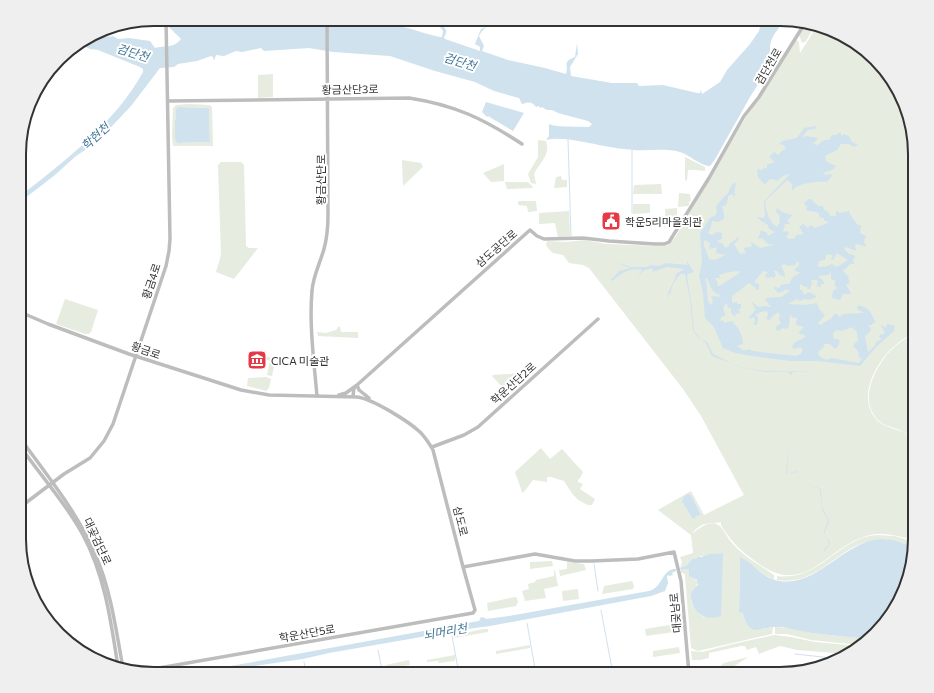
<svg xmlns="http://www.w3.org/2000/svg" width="934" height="693" viewBox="0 0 934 693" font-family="Commissioner,'Noto Sans KR',sans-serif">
<rect width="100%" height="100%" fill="#fff"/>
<path fill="#e6ecdf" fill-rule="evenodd" d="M806 23 815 25 806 41 802 43 799 35Z
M817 26 831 29 869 52 901 95 915 154V332C906 337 897 343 890 350 874 367 858 398 876 419 883 427 893 428 903 432 907 435 911 438 915 442V540C900 537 885 531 870 535 827 545 807 598 759 564 741 551 732 543 721 525V522C709 525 705 520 693 532V533C700 528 707 522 716 524 723 526 727 538 732 543 744 557 760 565 774 575V580L765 575 740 557 739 612H742C748 633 755 630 773 627L772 634 698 651 691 648 685 577 684 573H681V570L689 569V574L698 582C697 587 693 589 692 593 688 604 696 612 704 617L722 553C715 553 704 557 698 556L696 559H692L687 565 680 568 682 562 680 557 693 553 691 535 658 510 691 491 704 515 744 495 701 416 683 389 589 268 583 265 569 263 563 255C553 253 552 254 546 245L547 241 566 242 585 240 606 244 660 246 669 244 676 236 747 115 796 39 799 42 800 53ZM689 494 691 495 701 513 692 518 683 502 684 496Z
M273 74V97L258 98V75Z
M188 104 209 105 212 107 213 146H173L172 136 173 108 176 105ZM179 107 207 108 209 109 210 142 177 143 175 139V120L176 119V110Z
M538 140 546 141C551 155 540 162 534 174L536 184 531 183 528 174 538 157Z
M685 157 705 167V171L696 170H688L687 180 685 181Z
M402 160 421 163 423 167 403 186Z
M221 162H241L244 165 246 246 249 248H258L234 279 216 272 221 255 218 165Z
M504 164V181L491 182 483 173Z
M561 176 562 180H567V187L554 188 556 177Z
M505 182H528L533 187 532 188 507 189Z
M661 184 662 194H633L634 185Z
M679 193 690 194 691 201H689V206L678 207Z
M519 201H536L537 211 528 212 527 206 518 205V202Z
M650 204V213L633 214V204Z
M677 208V225L666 226 665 209Z
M569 211 570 236 558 237 555 223 539 224V213Z
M65 299 98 310 91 332 89 334H85L56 324Z
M339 326 340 327 341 332H358V338L318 336 317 332 326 333 336 330Z
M915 333V441C910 437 906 433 900 430 892 427 884 426 878 420 858 400 875 368 890 351 897 344 906 338 915 333Z
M265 356 273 358V362H275L272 376 267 375 270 361 262 358Z
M533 372 509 394 492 376 493 375Z
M266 377 271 379 269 388 266 391 247 386 248 378Z
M541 448 550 459 562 449 583 472 580 478 578 480V482L583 484 580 489 595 499 592 505H588C574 499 572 493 564 481L551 477H547V482L533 480 523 493 522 492 515 472Z
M876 535 895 536 915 542V547C902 543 888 538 875 540 837 545 819 587 777 580V576C819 582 838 538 876 535Z
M552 561 553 566 530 569V562Z
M567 562 584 564 586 570 560 576 559 570 567 569Z
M554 570 555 571 558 586 544 589 546 598 525 601 522 591 529 589 528 584 535 582 536 580 554 576Z
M632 581 634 586 633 589 602 594 604 586Z
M578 589 579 599 563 601 562 591Z
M515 597 517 598 518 602 516 606 488 611 487 603Z
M681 623V631L646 636 645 629Z
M775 627 792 628 811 633 867 639 859 645 811 640 787 634H775Z
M484 629H488V632L454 638V635Z
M774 635 791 637 815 642 858 646 848 654 797 650 780 646 759 654 756 647 747 650 745 646H741L709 653V658L700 660H692L691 651 702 652 733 644Z
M530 645V648L496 654V651Z
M679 647 680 653 653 657V651Z
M455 655V661L439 663 438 661 427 662V660Z
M748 657 724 673 711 674 724 663Z
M409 660 410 665 397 667V671L387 673 386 665Z
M609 669 611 670V673L610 674H583Z"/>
<path fill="#cfe2ee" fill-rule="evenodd" d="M174 19C182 19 187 23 194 22L195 19 199 22C211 18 226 21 240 19H347L349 22 354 21 356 25C370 11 423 35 442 37L443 31 438 24C445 27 449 30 444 37L445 39 480 51V47L475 44 481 29 486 27 482 31 479 36 484 46 482 51 508 60 545 68 566 74C569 64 562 62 575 57L577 43 578 54 570 67 571 76 612 83H637L639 86 663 85 697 93H700L701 90 702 94 720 82 727 70 750 44 759 31 762 19H786C779 28 769 38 770 50 770 55 773 58 772 63L750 97 714 161 710 166C700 166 690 155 680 152 665 148 649 151 634 150 624 149 614 148 604 146 587 143 563 136 546 140L549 136V124C558 128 578 126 589 127L592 124 588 121 558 113 552 110H547L542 107 540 108 539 106 536 107C532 101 528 102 522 104L519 98 494 91 475 82 435 71 390 56 333 52 309 48 264 51 261 48 242 52 236 51 224 56 216 55 214 61 213 57 211 56 197 61 178 64 174 67 160 68 131 106 97 142 76 156 55 175 20 202V196C64 162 116 122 143 72V69L140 67 98 50 90 49 80 44 99 33C102 37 108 37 113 36L118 39 129 38 150 41 155 48C165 45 173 49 181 39L169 27V24L172 23Z
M486 102 524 113 513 131 488 116 487 117 482 112Z
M179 107 208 108 209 109 210 142 177 143 175 139V120L176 119V109Z
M815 126H816L815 129 808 130 801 138 806 136 818 138 813 144 817 145 824 140H829L832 135H836L840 132 842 137 843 134 849 136 852 142 858 145 854 147 849 144H841L837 150 825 156 826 161 836 166 834 169 823 173 825 175 830 174 832 175C828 186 821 180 815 182 812 182 798 185 796 187 794 188 793 190 792 191V184L787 180 765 201C766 210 768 222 777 227L780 222 779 220 780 216 776 212 777 208 782 212 792 215 790 218 787 220 790 224H785L783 232 787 231 789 233 786 237 789 239 795 238 796 235 804 234 799 227 803 224 808 228 811 225 815 228 828 223 827 221H824V218L819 217V213L806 210 807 207 804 203 809 199H811L818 206H823L824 210 827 211 830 216H836V210L839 213 849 211C851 217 854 220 858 225H861L860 233 866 236 864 242 866 247 857 244 855 245 856 251 846 247 844 249 849 254 854 255 855 256 853 260 854 264H850L843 271 849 277 848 279 850 282 846 285 851 293 850 294H843L840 300 832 298 833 291 837 288 834 284 836 281 831 279V272L828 275 818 276 825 283 824 284H821V287L817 286 818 281 816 280H811L812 283 810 289H808L806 286 804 287 801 284 800 285V290H802L804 295 809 292 816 296 815 298 808 300 806 299 799 301 797 299 788 304 805 305 817 303 819 309 825 315 818 323 820 325 832 318 834 314H837L839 317 844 314 863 313V312L858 310 857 306C866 304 873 314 875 322L871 325H868L871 329 870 332 865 336 868 352 875 346 876 342 882 339 879 337 880 335 885 333 881 325 886 328 887 324 895 326 894 331 877 346 860 366 818 361H790L746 355 735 353 723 348 714 327 705 318 703 294 699 275 702 263 700 233 710 218 716 215 717 210 716 206C720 202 723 197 728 193 730 189 730 184 736 183L734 194H736L734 196 736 200 732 194 728 196V199L726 205 722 207 724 213V219L718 222 712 221 711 227 708 233 712 235 717 232 722 233V239L717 241 723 244 725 248 729 246 730 243 734 241 739 236 738 240 734 244 740 254 746 253 744 248 750 247 752 246 751 242 760 248 774 245 768 244 762 238 758 239 761 230 767 233 768 236 775 232 769 229 768 225 761 221 757 217 764 218 765 215 764 201 790 174C786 174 779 178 778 181L772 179 768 180 767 183 764 184 758 177 757 170 759 169 762 170 765 167 767 169V164L774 163 773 160 769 157 774 152 778 155 784 149H786L784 145 779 144 782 141 797 138 804 128ZM706 240 710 243 709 249 717 247 716 253 726 255 714 260 709 259 706 250 704 246V241ZM837 253 848 260 837 267 832 264 825 267 823 266 820 267 818 266 819 261 825 260 826 255 829 254 833 256 831 259 833 260ZM797 262H799V265L794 270 800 273 793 277 789 284H785L781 285 779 288 775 287 774 288 778 293 784 291 785 289 790 291 781 297 767 298 765 299 771 307 764 306 758 307 751 301 756 310 749 317 750 319 754 317 755 321 753 324 757 325 758 318 755 314H758L760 312 767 311 768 315 766 319 770 320 772 317 778 312 780 315 779 320 781 323 776 327V330L778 331 783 328 785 329 789 327 790 314 793 318H797L796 325 804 327 798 333 805 335V337C801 341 794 340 792 347L794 349 801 347 803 350 801 354 796 356 752 351 749 349 747 350H743L737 346 743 344C743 336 738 327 732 321L724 323 723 320 720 321 721 317 726 315 723 309 725 304 726 303 729 308H731V313L735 317 736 313 738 314 740 312 738 309H741V304H737V302L732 303V296L749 283 755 287 756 290 759 289V284L755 283V281L763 271 768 272 765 276 767 278 771 277 774 278 776 275 774 271 776 270 780 275 785 277 784 271 781 266 784 264 788 266 795 265ZM738 271 740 272 738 274 719 286H717L718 284 715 278H720L719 275 729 272ZM705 278H707C711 287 711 292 720 295L719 297 715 296 711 297 713 301 712 304H710C705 297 709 287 705 278ZM851 327 857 332 858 341 854 344 853 346 858 351 859 357 862 359 859 363 832 358 826 360 819 356 818 352 823 348 824 344H830L834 348H837L840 341 838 339H834L833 333 837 330C842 332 847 329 851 327Z
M687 261 694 272 688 274 687 277 691 301 694 331 701 339 707 342 713 354 737 366 763 371 818 372H793L791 375 788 372H765L741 367 712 356 706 343 696 335 693 330 690 299 685 274H680C676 281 670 286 671 295L670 292 666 300 668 310 667 311H666L668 310 666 300 668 294V293L675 279 676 274 684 269 667 267 652 272 653 269C647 268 641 272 637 277L642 270C629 267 621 274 612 281L610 279H612L619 271 630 268 615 262 631 267H647L651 265 659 266 666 263 687 265Z
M790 377 789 446 787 473 788 474 798 471 800 478C803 480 804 483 808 485 812 487 816 486 821 489L822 507 829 521C828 525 824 531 825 535 826 538 829 540 830 543L824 552 825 548 829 544 824 532 828 520 822 510 820 489 806 484 800 478 798 472 789 474H787L786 473 789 445Z
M688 494 691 495 701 514 695 517V519L692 518 682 501 684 496Z
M881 539 893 540 915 547V548L905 591 882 628 867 639 811 633 783 627H773L755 630 750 628 746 623 742 612 739 613 740 557C753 563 761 576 775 580 816 591 842 541 881 539Z
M723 553 721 616C707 622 691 613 691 596 691 594 691 592 693 590 694 588 696 587 698 585L697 580 689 576V569L681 570 680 568 687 565 692 559H696L698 556 701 557 710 554Z
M673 569H676V571L672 573 673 575 669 576V575L667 576 668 583 665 591 651 596 490 626 467 629 329 653 303 659 234 669 223 671 218 674H196L214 669 473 622 479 621 481 617 485 618 486 619 509 616 649 591C663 587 661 572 673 569Z"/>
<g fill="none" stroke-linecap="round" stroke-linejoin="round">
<path stroke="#cfe2ee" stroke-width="1" d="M568 139 571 237
M632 150V213
M594 564 598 591
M601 610 613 674
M527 623 536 674
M452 636 459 674
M378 650 383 674
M795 654 841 659
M304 662 306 674"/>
<path stroke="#bdbdbd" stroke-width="3.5" d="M168 101 409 98C455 105 484 119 522 144
M20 312 48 324 129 354 241 390 269 395 357 397C373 399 408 421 420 432 425 437 429 443 433 450L463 567 535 554 575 561H592L638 559 674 552 681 581 689 674
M339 395 346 393 357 385 359 390 369 398
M317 396C314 362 309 324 312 291 313 276 320 263 324 249 327 238 328 227 328 215L327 19
M353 396 354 388 357 385 530 230 537 236 544 239 583 238 609 241 655 244H664L669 242 709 178 744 116 759 97 805 23
M20 438C47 475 78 513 96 556 111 591 116 630 123 668
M20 446C40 475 66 503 83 535 105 576 111 622 118 667
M432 447 464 435 478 427 598 319
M19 508 64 474 90 458 104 441 113 424 166 266 169 251 170 239 166 19
M136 672 473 613 475 610 463 567"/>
</g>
<defs>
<symbol id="civic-square" viewBox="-11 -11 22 22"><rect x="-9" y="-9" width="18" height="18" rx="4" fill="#e63946" stroke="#fff"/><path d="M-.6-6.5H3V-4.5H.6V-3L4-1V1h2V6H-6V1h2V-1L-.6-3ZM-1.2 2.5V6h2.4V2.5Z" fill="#fff"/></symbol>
<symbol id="museum-square" viewBox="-11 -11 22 22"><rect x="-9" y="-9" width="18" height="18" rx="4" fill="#e63946" stroke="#fff"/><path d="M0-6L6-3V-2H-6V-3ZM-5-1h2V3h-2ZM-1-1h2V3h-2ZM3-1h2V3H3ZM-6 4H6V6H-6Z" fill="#fff"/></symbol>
</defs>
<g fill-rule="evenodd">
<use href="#civic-square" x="600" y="210" width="22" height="22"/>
<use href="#museum-square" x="246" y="349" width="22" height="22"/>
</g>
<g text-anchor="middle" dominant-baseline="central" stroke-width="4" stroke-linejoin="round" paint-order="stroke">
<g font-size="11" fill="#333" stroke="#fff">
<text transform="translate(768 66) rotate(-59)">검단천로</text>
<text transform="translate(350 89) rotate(-1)">황금산단3로</text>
<text transform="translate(320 180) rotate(-90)">황금산단로</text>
<text transform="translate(496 248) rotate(-41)">삼도공단로</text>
<text transform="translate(151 281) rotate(-72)">황금4로</text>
<text transform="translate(146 350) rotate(19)">황금로</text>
<text transform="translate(513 383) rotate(-42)">학운산단2로</text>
<text transform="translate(461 521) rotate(76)">삼도로</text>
<text transform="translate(98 541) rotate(65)">대곶검단로</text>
<text transform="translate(675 613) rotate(-95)">대곶남로</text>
<text transform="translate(307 633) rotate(-10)">학운산단5로</text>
</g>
<g font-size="11" fill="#333" stroke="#fff" text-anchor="start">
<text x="625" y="221">학운5리마을회관</text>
<text x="271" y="360">CICA 미술관</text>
</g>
<g font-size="12" font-style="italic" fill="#3f7597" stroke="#fff">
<text transform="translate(133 52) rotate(17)">검단천</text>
<text transform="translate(460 61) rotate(17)">검단천</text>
<text transform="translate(95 136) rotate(-43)">학현천</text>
<text transform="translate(445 631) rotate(-10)">뇌머리천</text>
</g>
</g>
<path d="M0 0H934V693H0ZM154 26H780A128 128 0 0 1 908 154V539A128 128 0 0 1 780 667H154A128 128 0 0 1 26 539V154A128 128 0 0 1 154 26Z" fill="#efefef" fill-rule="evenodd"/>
<path fill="none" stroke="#333" stroke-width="2" d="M154 26H780A128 128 0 0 1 908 154V539A128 128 0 0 1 780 667H154A128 128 0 0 1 26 539V154A128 128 0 0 1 154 26Z"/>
</svg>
